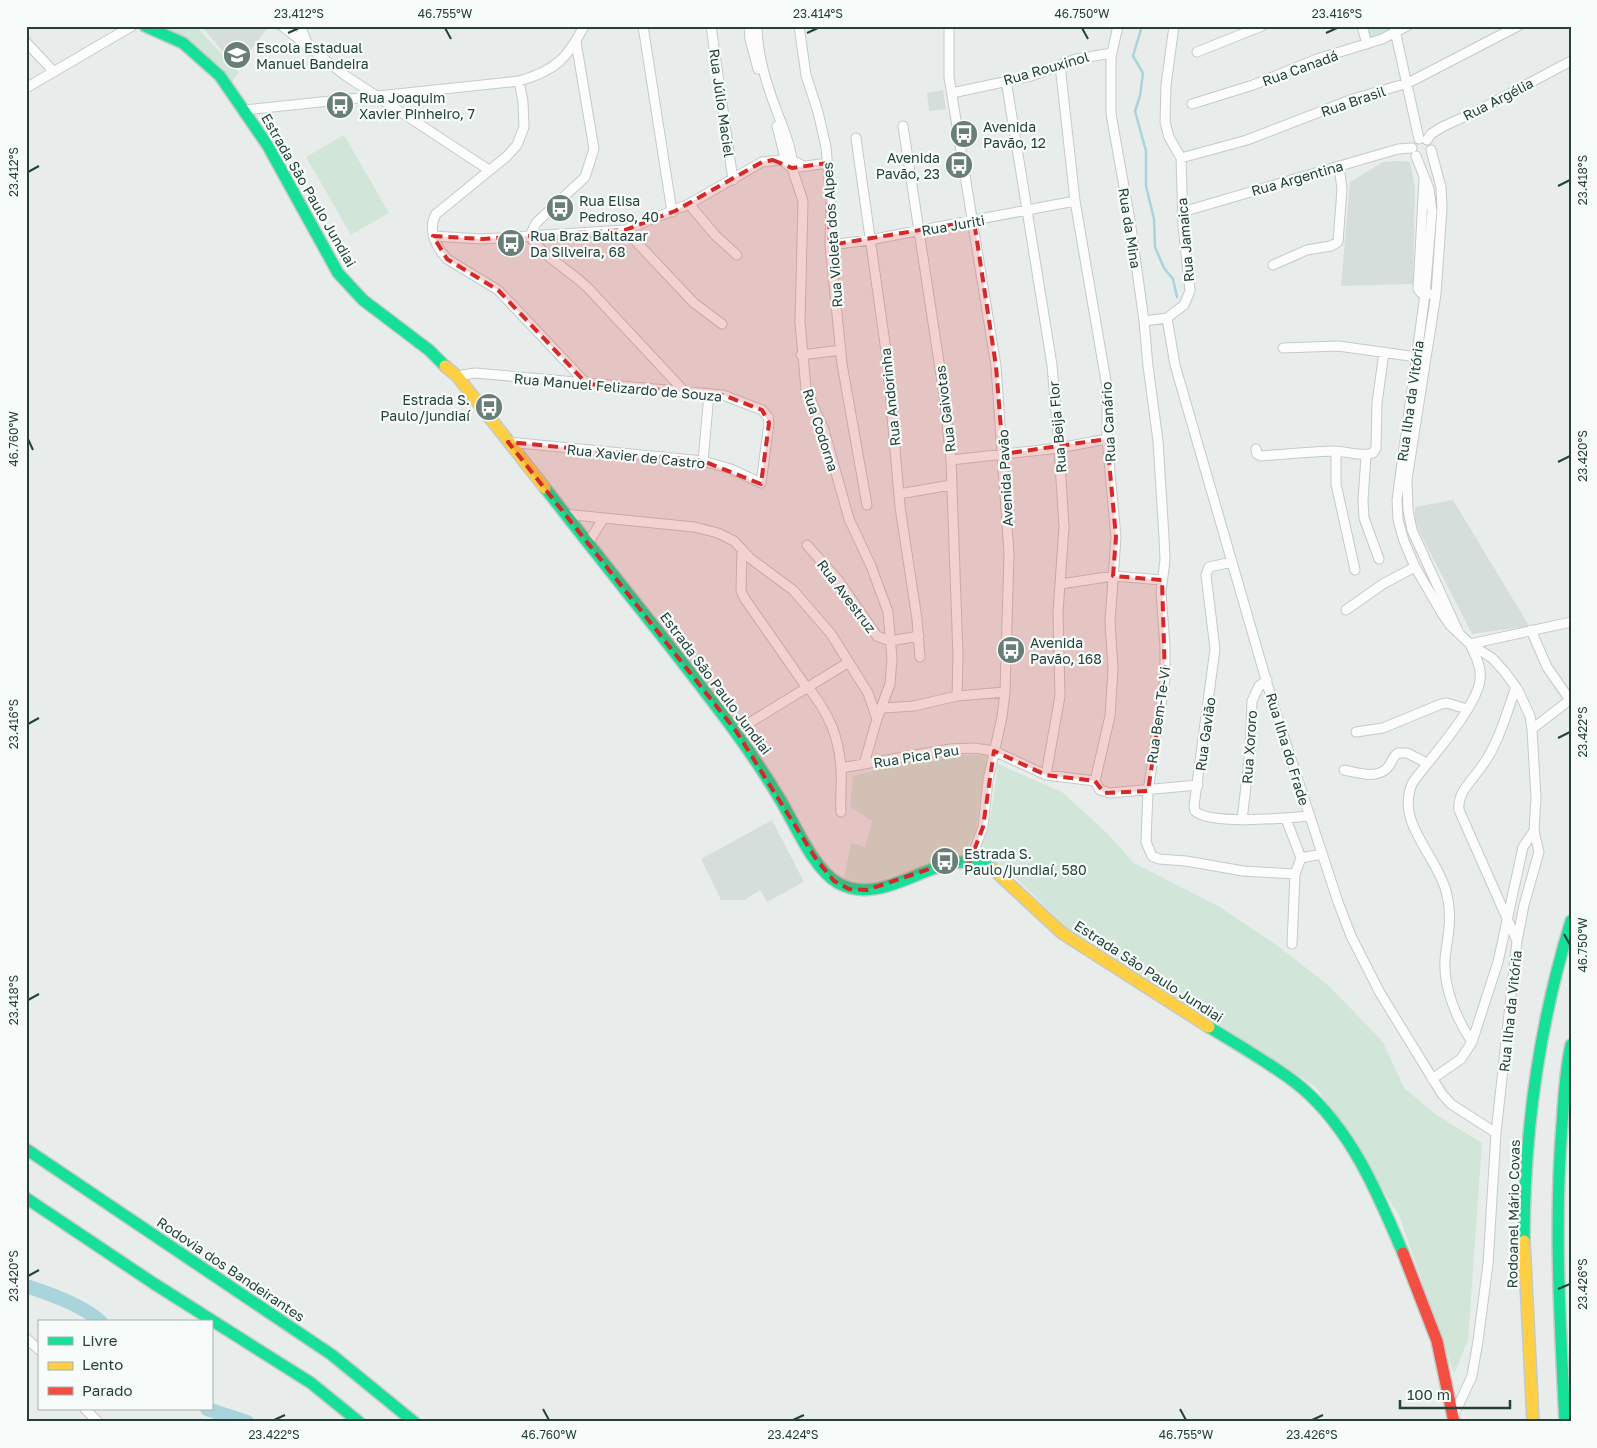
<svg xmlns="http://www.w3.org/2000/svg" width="1597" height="1448" viewBox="0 0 1597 1448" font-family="'Golos Text',sans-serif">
<rect width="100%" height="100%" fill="#e8edeb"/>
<path fill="#d6dedb" d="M201 26H269L237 68Z
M943 90 946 109 929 111 927 93Z
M1398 161 1410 162 1415 187 1413 284 1341 286 1350 182 1383 162Z
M1453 500 1529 626 1472 634 1415 523V507Z
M772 820 804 882 767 902 760 890 745 900H721L701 859Z"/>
<path fill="#d1e6d8" d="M157 26H196L239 73 230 84Z
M1364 26H1391L1393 32 1368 40Z
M344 135 389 213 351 235 306 157Z
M940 755H987L976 829 964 855 866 884 844 878 851 843 865 847 872 821 850 807 853 776Z
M998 764 1062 792 1108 834 1134 863 1220 907 1278 946 1328 985 1383 1042 1404 1088 1438 1116 1482 1143 1468 1340 1454 1374 1399 1215 1316 1087 1070 931 1004 866 978 857 991 814Z"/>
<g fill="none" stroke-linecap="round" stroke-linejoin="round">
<path stroke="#a9d4db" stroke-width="2.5" d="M1142 26 1133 56 1143 73 1140 96 1135 111 1146 151V186L1154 219 1155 247 1164 268 1173 279 1177 297"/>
<path stroke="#a9d4db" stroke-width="14" d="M26 1286C48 1293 84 1306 101 1322
M207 1409 247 1422"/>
<defs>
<path id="street" d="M282 26 346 76 489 170
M300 26 309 47
M643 26 672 212
M711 26 733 180
M749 26 750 39 758 69
M757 26C757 54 766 83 776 109 782 126 790 141 792 160L803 166
M799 26 806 75 818 112 826 147 831 201 830 245 842 364 867 505
M949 26V77L996 366 1009 554 1005 692 1002 717 988 780 983 827 970 861
M1118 26 1111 57V114L1130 220 1144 321 1148 366 1158 441 1164 537 1165 560 1161 592 1165 647V678L1148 791 1146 842 1152 856 1159 859 1186 861 1243 871 1295 874
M1362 26 1367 44
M1394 26 1419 139
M26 42 54 72
M576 42 594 149 585 177 536 223 530 236C543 257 570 270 588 288L684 391
M1197 52 1262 26
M1060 65 1075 201 1107 387V439L1116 537 1110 622 1113 669 1110 716 1095 781
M1006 80 1052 365 1059 448 1064 527 1058 612 1060 696 1046 775
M519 81 523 102 524 127 517 145 506 157 436 214C427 230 436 247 447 259L498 290 587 384
M26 88 132 26
M952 93 1031 76 1076 59 1112 53
M1192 104 1253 85 1317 59 1382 39 1407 26
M245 110 519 81C555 71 568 58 584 26
M777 126 784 154 789 166
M903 126 944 395 951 460 958 656 957 696
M856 138 887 358 900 507 917 619 920 657
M1427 140 1431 134 1442 127 1477 111 1571 61
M1431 150 1441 187 1442 208 1436 294 1407 479 1408 510 1412 530 1458 631
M1416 156 1429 189 1432 211 1425 294 1397 500 1398 520 1404 541 1415 567 1443 615 1450 625 1470 644 1492 658 1504 671 1518 690 1530 716 1532 729 1536 798 1534 831 1539 852 1524 905 1517 941 1496 1133 1488 1264 1478 1341 1472 1376 1453 1417
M1181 158 1247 140 1353 99 1408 83 1518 26
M799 167 827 163
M1424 179 1418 289 1421 293 1430 294
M689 204 715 235 737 255
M1182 212 1398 149 1412 148
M625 230 694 303 722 324
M433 236 482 239 625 230 689 204 762 162 781 160 792 168 803 201 800 322 806 389 824 430 849 519 871 566 888 612 892 659 890 684 877 719
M830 245 869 240 1075 201
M1273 265 1307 250 1331 246 1338 242 1342 189 1339 166
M1167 318 1175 365 1273 704 1338 902 1351 936 1380 993 1442 1094 1451 1104 1496 1133
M1144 321 1167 318 1184 305 1190 291 1183 226 1181 158 1169 137 1165 122 1166 85 1174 26
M1283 348 1338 346 1417 357
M801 355 841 350
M457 376 475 373 723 395 762 410 768 417 769 423 761 483 731 469 703 461 508 442
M1256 449 1257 454 1261 456C1285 454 1309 452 1334 451 1346 451 1361 457 1373 453L1376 448 1377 403 1384 352
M1336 451V484L1355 570
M1366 455 1363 501 1364 518 1379 559
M951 460 1059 448 1107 439
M703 461 709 394
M899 494 951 485
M564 514 694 527 718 533 734 541 751 559 793 590 831 634 868 693 877 719 864 764
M588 543 603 519
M807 545 838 580 877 636 890 641 919 636
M742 550 741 591 745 599 807 688
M1232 562 1209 567 1206 575 1215 649 1194 806 1195 811C1208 825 1288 818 1309 816
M1061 584 1113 576 1162 580
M1346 610 1383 584 1415 567
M1531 630 1547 667 1570 700
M808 687C828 713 839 735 841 769 842 784 840 798 841 812
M1516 687C1506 714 1499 743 1482 766 1472 781 1457 792 1459 810L1517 941
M883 708 914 706 957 696 1005 692
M1532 729 1571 699
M736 731 849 662
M1356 732 1383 728 1441 704 1447 703 1467 709
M841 768 950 749 974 748 994 751 1046 775 1095 781
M1344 770C1358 773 1379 780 1389 766 1392 761 1393 756 1398 753H1407L1427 763
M1095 781 1100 790 1110 793 1198 785
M1286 819 1301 858
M1242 820 1250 751 1252 701 1259 686 1267 680
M1292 944 1295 874 1301 858 1322 854
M1472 1042C1457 1020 1443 987 1445 959 1448 933 1453 917 1446 891 1436 854 1394 821 1413 782 1430 759 1477 707 1480 680 1482 667 1475 655 1470 644L1571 622
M1432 1079 1461 1059 1472 1042 1498 962 1523 847 1534 831
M26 1338 39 1350
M85 1409 98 1422"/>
<path id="fast" d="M145 26 183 43 220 76 268 146 338 273 363 300 429 350 445 366
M545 488C587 542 630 596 672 649 709 697 747 744 778 796 794 821 812 868 838 883 889 911 942 840 993 869
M1209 1027C1238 1045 1277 1067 1302 1088 1352 1131 1378 1194 1403 1253
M26 1149 332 1355 414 1422
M26 1198 153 1283 311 1383 359 1422
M1524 1241C1524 1132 1539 1025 1571 921
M1565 1422C1560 1323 1554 1224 1562 1125 1564 1098 1565 1071 1571 1045"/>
<path id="slow" d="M445 366 457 376 545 488
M993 869 1062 933 1209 1027
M1524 1241 1533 1422"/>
<path id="jam" d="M1403 1253 1437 1341 1454 1422"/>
</defs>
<use href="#street" stroke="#c5cac8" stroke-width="11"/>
<use href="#fast" stroke="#c3cbc8" stroke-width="14"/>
<use href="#slow" stroke="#c3cbc8" stroke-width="14"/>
<use href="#jam" stroke="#c3cbc8" stroke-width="14"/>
<use href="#street" stroke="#fcfcfc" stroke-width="9"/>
<use href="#fast" stroke="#16e098" stroke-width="11"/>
<use href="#slow" stroke="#ffcf43" stroke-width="11"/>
<use href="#jam" stroke="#f24e42" stroke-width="11"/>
</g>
<path fill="#d62828" fill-opacity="0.2" stroke="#d62828" stroke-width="4" stroke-dasharray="10 6" stroke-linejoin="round" d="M773 160 792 168 827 163 830 245 974 221 996 366 1003 454 1107 439 1116 537 1113 576 1162 580 1165 678 1148 791 1104 793 1095 781 1046 775 994 751 983 827 970 861 932 868 867 890 849 889 834 881 816 859 736 731 508 442 703 461 761 484 769 423 762 410 723 395 587 384 498 290 447 259 433 236 482 239 625 230 675 211 762 162Z"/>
<path fill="none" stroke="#24423a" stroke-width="2" d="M445 28 451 39M1082 28 1088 39M288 33 299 28M807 33 818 28M1326 33 1337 28M28 172 39 166M1558 186 1570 180M28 439 33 450M1558 462 1570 456M28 724 39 718M1558 738 1570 732M1564 934 1570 945M28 1000 39 994M28 1276 39 1270M1558 1289 1570 1284M543 1409 549 1420M1180 1409 1186 1420M274 1420 285 1415M793 1420 804 1415M1312 1420 1323 1415"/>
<defs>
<symbol id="school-disc" viewBox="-11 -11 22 22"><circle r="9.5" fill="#697e78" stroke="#f7fbf9"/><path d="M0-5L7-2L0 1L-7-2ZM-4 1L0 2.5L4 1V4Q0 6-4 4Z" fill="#fff"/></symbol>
<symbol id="bus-disc" viewBox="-11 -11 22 22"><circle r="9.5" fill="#697e78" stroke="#f7fbf9"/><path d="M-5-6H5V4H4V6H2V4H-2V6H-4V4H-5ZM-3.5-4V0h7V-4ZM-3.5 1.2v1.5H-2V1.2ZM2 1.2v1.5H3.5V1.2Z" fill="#fff"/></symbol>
</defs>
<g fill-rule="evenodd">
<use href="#school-disc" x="221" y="39" width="32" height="32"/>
<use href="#bus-disc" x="324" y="89" width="32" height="32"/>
<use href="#bus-disc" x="948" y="118" width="32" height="32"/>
<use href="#bus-disc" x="943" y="149" width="32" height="32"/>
<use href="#bus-disc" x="544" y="192" width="32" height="32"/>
<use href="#bus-disc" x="495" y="227" width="32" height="32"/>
<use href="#bus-disc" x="473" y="391" width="32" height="32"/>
<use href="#bus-disc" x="995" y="634" width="32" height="32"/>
<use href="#bus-disc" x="929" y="845" width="32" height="32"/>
</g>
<g text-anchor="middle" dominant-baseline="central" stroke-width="4.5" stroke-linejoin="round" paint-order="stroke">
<g font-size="14" fill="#24423a" stroke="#f7fbf9" text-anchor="start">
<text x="256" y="47">Escola Estadual<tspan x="256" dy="16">Manuel Bandeira</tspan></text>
<text x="359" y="97">Rua Joaquim<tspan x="359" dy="16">Xavier Pinheiro, 7</tspan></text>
<text x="983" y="126">Avenida<tspan x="983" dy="16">Pavão, 12</tspan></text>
<text x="940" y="157" text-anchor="end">Avenida<tspan x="940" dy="16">Pavão, 23</tspan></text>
<text x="579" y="200">Rua Elisa<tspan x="579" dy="16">Pedroso, 40</tspan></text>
<text x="530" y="235">Rua Braz Baltazar<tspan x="530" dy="16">Da Silveira, 68</tspan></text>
<text x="470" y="399" text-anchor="end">Estrada S.<tspan x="470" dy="16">Paulo/jundiaí</tspan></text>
<text x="1030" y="642">Avenida<tspan x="1030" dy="16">Pavão, 168</tspan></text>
<text x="964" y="853">Estrada S.<tspan x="964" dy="16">Paulo/jundiaí, 580</tspan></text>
</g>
<g font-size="14" fill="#24423a" stroke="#f7fbf9">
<text transform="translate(1046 68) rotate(-16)">Rua Rouxinol</text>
<text transform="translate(1300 68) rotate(-20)">Rua Canadá</text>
<text transform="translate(1498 99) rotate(-27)">Rua Argélia</text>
<text transform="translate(1353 101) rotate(-19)">Rua Brasil</text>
<text transform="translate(722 103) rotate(82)">Rua Júlio Maciel</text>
<text transform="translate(1297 178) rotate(-16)">Rua Argentina</text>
<text transform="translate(309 190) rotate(60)">Estrada São Paulo Jundiai</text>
<text transform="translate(953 225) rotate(-10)">Rua Juriti</text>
<text transform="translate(1130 228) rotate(81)">Rua da Mina</text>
<text transform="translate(832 235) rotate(-94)">Rua Violeta dos Alpes</text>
<text transform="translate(1185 240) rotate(-95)">Rua Jamaica</text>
<text transform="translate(618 387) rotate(5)">Rua Manuel Felizardo de Souza</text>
<text transform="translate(890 397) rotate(-96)">Rua Andorinha</text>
<text transform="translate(1410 401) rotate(-82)">Rua Ilha da Vitória</text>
<text transform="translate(945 409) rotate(-97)">Rua Gaivotas</text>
<text transform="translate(1108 422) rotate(-93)">Rua Canário</text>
<text transform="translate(1057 427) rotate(-95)">Rua Beija Flor</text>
<text transform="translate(821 430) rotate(72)">Rua Codorna</text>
<text transform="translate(636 456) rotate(6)">Rua Xavier de Castro</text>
<text transform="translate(1005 478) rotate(-93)">Avenida Pavão</text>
<text transform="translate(847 596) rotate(53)">Rua Avestruz</text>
<text transform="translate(716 683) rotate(53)">Estrada São Paulo Jundiai</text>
<text transform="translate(1158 715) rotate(-82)">Rua Bem-Te-Vi</text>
<text transform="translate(1205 734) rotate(-82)">Rua Gavião</text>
<text transform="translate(1249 747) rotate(-86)">Rua Xororo</text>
<text transform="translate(1288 749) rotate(73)">Rua Ilha do Frade</text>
<text transform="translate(916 756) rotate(-9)">Rua Pica Pau</text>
<text transform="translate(1149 971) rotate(33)">Estrada São Paulo Jundiai</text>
<text transform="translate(1510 1011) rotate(-84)">Rua Ilha da Vitória</text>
<text transform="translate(1513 1214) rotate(-89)">Rodoanel Mário Covas</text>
<text transform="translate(231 1269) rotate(34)">Rodovia dos Bandeirantes</text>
</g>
</g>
<rect width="1597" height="1448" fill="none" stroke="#f7fbf9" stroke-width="55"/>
<rect x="38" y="1320" width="175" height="90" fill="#f7fbf9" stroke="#a3b1ad"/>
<rect x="48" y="1337" width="25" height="8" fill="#16e098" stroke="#a3b1ad"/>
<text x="82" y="1346" font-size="15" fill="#24423a">Livre</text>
<rect x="48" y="1362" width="25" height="8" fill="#ffcf43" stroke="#a3b1ad"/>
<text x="82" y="1370" font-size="15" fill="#24423a">Lento</text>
<rect x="48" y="1387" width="25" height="8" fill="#f24e42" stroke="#a3b1ad"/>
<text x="82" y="1396" font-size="15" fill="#24423a">Parado</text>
<path d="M1400 1400v8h110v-8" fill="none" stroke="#24423a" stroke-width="2.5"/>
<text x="1407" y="1400" font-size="15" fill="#24423a" stroke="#f7fbf9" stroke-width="4" paint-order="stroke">100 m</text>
<rect x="28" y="28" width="1542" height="1392" fill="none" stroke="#24423a" stroke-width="2"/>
<g font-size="12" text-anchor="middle" fill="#24423a">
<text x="299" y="18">23.412°S</text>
<text x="445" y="18">46.755°W</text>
<text x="818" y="18">23.414°S</text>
<text x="1082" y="18">46.750°W</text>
<text x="1337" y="18">23.416°S</text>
<text transform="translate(14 172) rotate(-90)" y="4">23.412°S</text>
<text transform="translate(1583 180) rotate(-90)" y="4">23.418°S</text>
<text transform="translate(14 439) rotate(-90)" y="4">46.760°W</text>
<text transform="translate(1583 456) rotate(-90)" y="4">23.420°S</text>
<text transform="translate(14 724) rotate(-90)" y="4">23.416°S</text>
<text transform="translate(1583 732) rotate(-90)" y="4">23.422°S</text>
<text transform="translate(1583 945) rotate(-90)" y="4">46.750°W</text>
<text transform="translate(14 1000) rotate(-90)" y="4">23.418°S</text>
<text transform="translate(14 1276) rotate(-90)" y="4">23.420°S</text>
<text transform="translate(1583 1284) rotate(-90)" y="4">23.426°S</text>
<text x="274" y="1439">23.422°S</text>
<text x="549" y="1439">46.760°W</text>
<text x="793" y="1439">23.424°S</text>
<text x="1186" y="1439">46.755°W</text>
<text x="1312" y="1439">23.426°S</text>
</g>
</svg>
